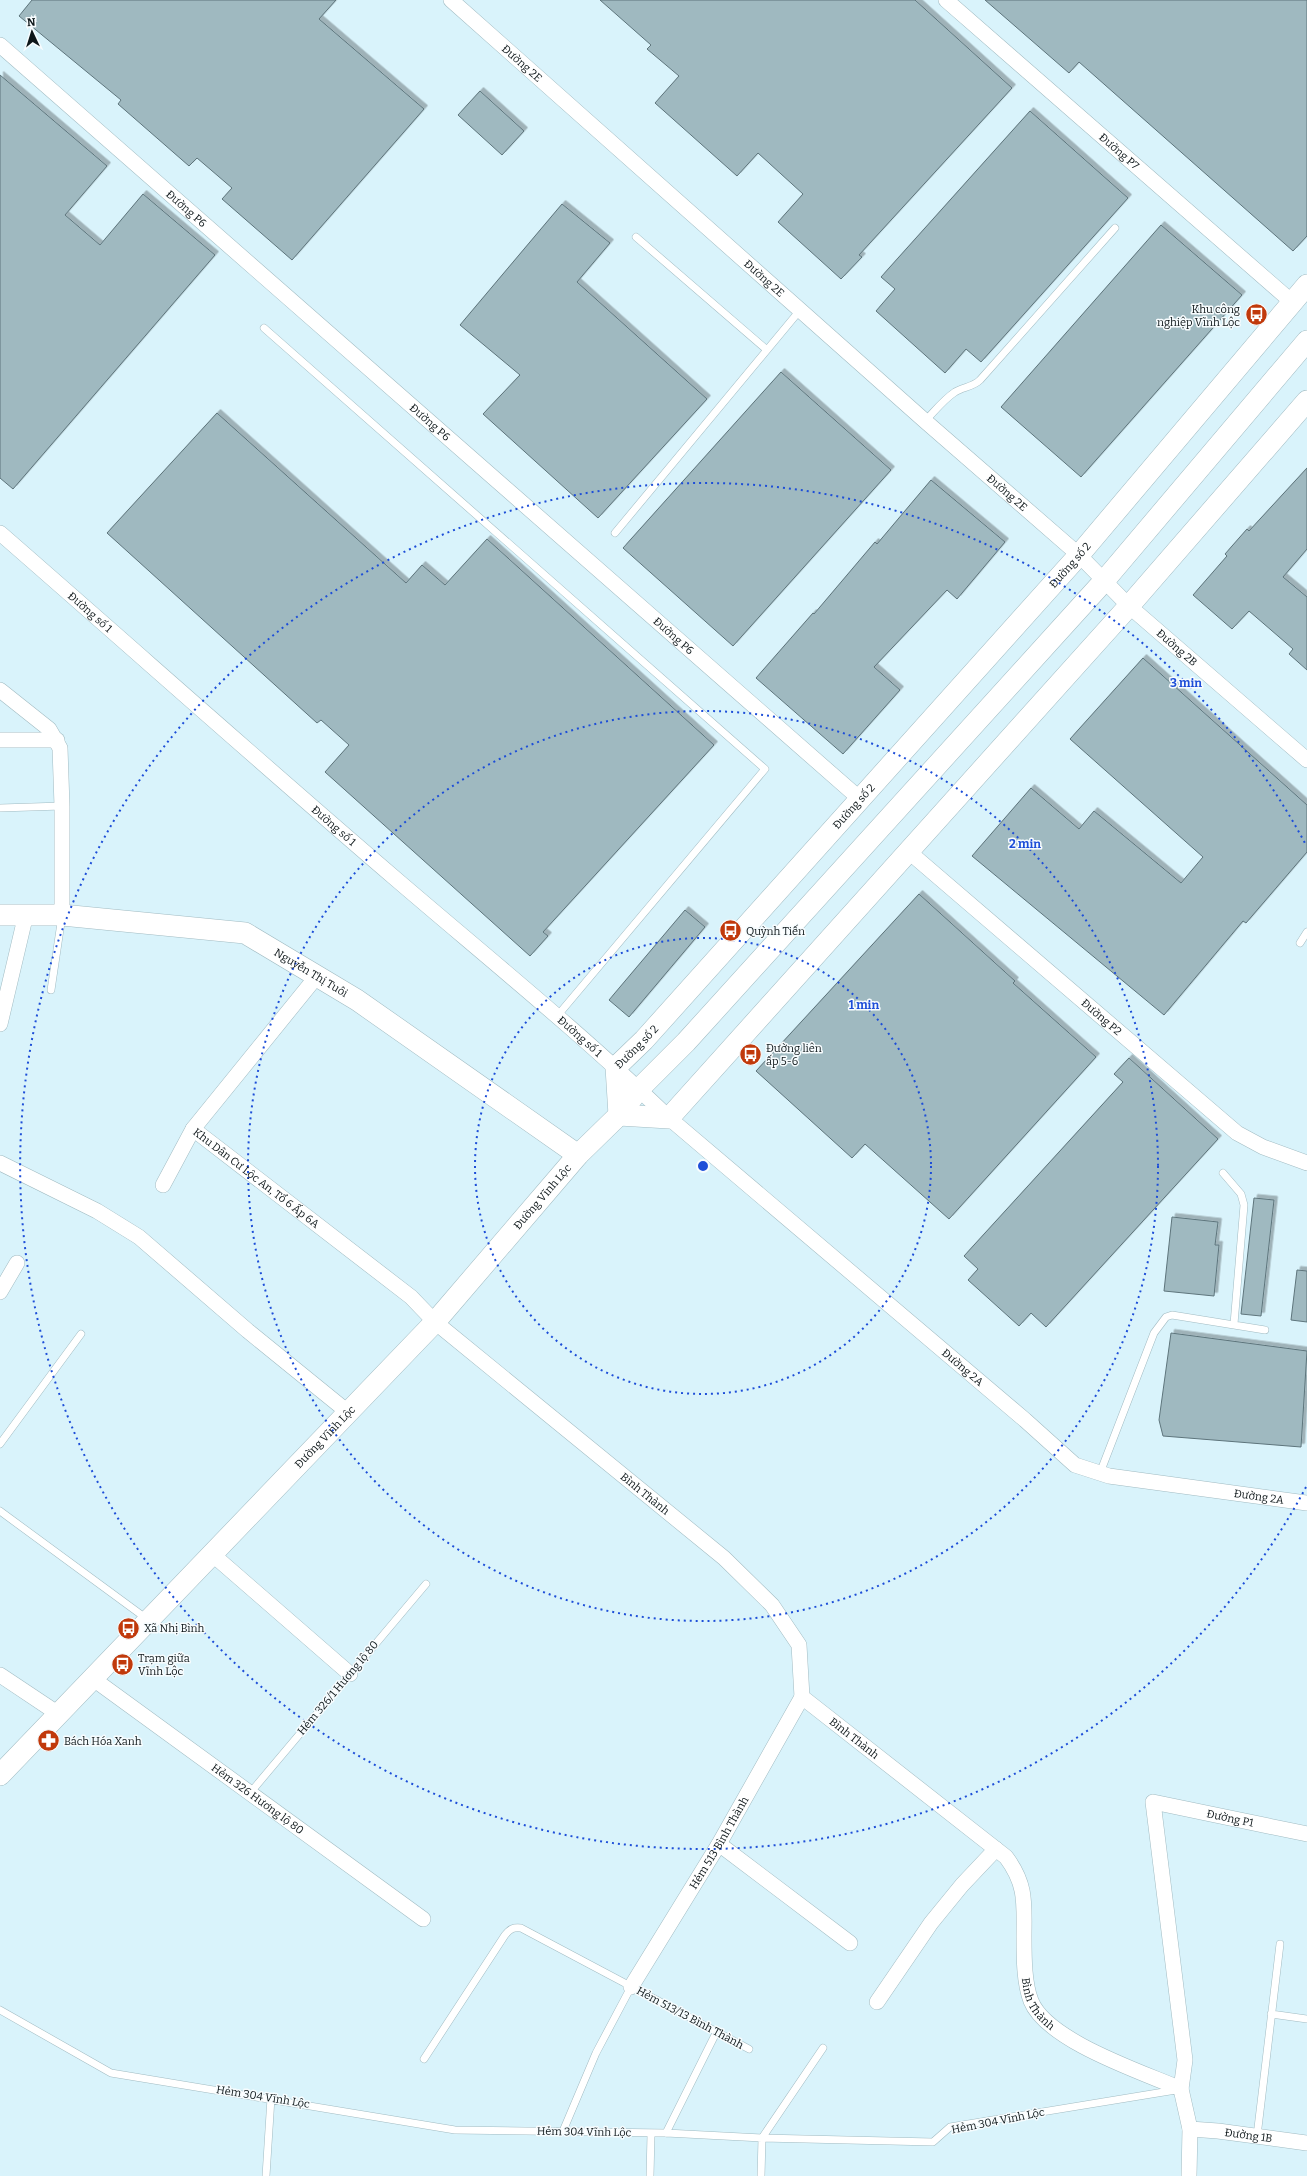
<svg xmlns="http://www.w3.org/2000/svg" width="1307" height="2176" viewBox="0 0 1307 2176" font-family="Bitter,serif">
<defs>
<filter id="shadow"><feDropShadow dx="3.5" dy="-3.5" stdDeviation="0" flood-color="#0004"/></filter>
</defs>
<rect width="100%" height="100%" fill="#d9f3fb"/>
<path fill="#9fb9c0" stroke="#5e757c" filter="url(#shadow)" d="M32 0H336L319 19 424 109 292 260 222 199 232 188 197 158 189 166 118 104 121 100 19 16Z
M600 0H915L1012 88 859 255 862 257 841 279 778 222 803 194 758 153 737 176 655 103 679 76 647 49 651 45Z
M985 0H1307V236L1293 251 1079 62 1069 73Z
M0 75 107 166 65 215 100 245 143 194 215 255 13 489 0 478Z
M480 91 524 131 502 155 458 115Z
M1030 111 1128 198 981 362 966 349 945 373 876 311 895 289 881 277Z
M562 204 610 243 577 282 707 399 598 518 483 414 520 375 460 325Z
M1161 225 1242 295 1081 477 1001 407Z
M781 372 891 470 733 646 623 548Z
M217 413 406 583 422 565 445 585 487 539 714 745 543 932 548 936 530 956 325 772 349 745 321 720 317 723 107 533Z
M1307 468V549L1283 577 1307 597V670L1289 654 1293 649 1249 611 1232 629 1193 595 1227 556 1225 554 1247 529 1249 531Z
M931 480 1005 542 957 599 947 590 874 667 900 690 843 754 756 678 813 613 814 614 875 542 877 544Z
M1143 658 1307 805V852L1246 923 1243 921 1164 1015 972 856 1031 788 1079 829 1094 811 1181 883 1203 857 1070 739Z
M919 894 1015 981 1013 983 1096 1057 949 1219 865 1144 852 1158 756 1071Z
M685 910 705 927 629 1017 609 1000Z
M1129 1058 1218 1139 1046 1327 1031 1313 1019 1326 968 1280 978 1269 964 1256 1123 1082 1114 1074Z
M1254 1198 1274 1200 1261 1316 1241 1314Z
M1172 1217 1218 1222 1215 1245H1219L1214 1296 1164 1291Z
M1297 1270 1307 1271V1322L1291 1320Z
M1171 1333 1307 1351 1301 1447 1163 1436 1159 1420Z"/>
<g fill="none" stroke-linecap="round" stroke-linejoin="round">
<defs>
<path id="lane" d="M636 237 767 350
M264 328 765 769 558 1015
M925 421C934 412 943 400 955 392 963 387 973 387 980 380L1115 228
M615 533 801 309
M0 808 62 806
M1300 943 1307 932
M51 990 62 916
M1223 1173 1241 1194 1244 1205 1234 1324
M0 1444 81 1334
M1100 1473 1154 1333 1166 1317 1172 1315 1265 1330
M0 1511 147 1619
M250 1793 426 1584
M0 2010 111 2073 455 2130 666 2133 762 2138 933 2142 950 2127 1176 2090
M1271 2014 1307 2019
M424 2059 505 1935C510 1929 513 1927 521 1928L749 2049
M563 2131 596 2053 631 1987
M666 2133 717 2031
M1257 2136 1280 1944
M266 2176 271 2098
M650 2176 651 2134
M761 2176 762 2138 823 2048"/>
<g id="street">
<path id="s1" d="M451 0 925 421 1079 555 1129 606 1307 760"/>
<path id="s2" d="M946 0 1292 302"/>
<path id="s3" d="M0 45 860 799"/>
<path id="s4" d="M0 533C132 648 263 765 397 880 488 958 582 1034 669 1118L1025 1420 1075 1465 1109 1476 1307 1503"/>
<path d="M0 690 49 729 60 748 62 806V915"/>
<path d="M0 740H57"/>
<path id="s5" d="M908 851 1237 1133 1263 1147 1307 1163"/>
<path id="s6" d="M317 976 193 1129 411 1297 435 1322 724 1558 772 1605 799 1645 802 1697 1006 1857C1027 1885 1024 1904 1024 1937 1024 1957 1024 1983 1031 2001 1047 2041 1142 2072 1181 2089L1190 2129 1189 2176"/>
<path d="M0 1024 26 914"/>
<path d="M0 1163 97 1211 139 1237 248 1331 349 1413"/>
<path d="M163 1185 193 1129"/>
<path d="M0 1292 17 1263"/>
<path d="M212 1554 350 1674"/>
<path d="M0 1675 57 1713"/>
<path id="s7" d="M92 1678 423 1919"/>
<path d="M719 1844 850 1943"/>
<path id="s8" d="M631 1987 719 1844 802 1697"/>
<path d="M877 2002 931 1923 962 1885 996 1849"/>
<path id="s9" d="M1181 2089 1185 2060 1153 1802 1307 1834"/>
<path id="s10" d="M1190 2129 1218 2131 1307 2143"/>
</g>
<g id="secondary">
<path id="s11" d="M0 915H62L245 933 357 1000 578 1155"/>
<path id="s12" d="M619 1115 616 1067 644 1040 1079 555 1307 285"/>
<path d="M619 1115 669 1118 1129 606 1307 401"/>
<path id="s13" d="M0 1775 435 1322 578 1155 619 1115 639 1089 686 1042 1104 581 1307 341"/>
</g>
</defs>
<use href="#lane" stroke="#a1bbc2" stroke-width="8"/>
<use href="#street" stroke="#a1bbc2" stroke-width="16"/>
<use href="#secondary" stroke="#a1bbc2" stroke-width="22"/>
<use href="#lane" stroke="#fff" stroke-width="7"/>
<use href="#street" stroke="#fff" stroke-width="15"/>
<use href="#secondary" stroke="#fff" stroke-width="21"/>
</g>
<g fill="none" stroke="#1d4ed8" stroke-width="2" stroke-dasharray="2 4">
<circle cx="703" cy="1166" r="228"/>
<circle cx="703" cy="1166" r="455"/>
<path d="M1306 1487A683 683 0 1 1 1306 845"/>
</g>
<defs>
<symbol id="bus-disc" viewBox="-11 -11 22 22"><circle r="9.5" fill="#c1390b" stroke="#f7fcfe"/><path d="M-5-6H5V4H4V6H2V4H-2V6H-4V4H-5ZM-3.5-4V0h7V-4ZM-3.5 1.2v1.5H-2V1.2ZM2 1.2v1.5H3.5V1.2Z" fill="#fff"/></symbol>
<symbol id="pharmacy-disc" viewBox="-11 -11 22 22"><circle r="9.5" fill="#c1390b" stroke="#f7fcfe"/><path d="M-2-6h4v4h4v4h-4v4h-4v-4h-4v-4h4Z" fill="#fff"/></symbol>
</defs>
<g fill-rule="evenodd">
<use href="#bus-disc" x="1244" y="302" width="25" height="25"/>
<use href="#bus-disc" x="718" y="918" width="25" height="25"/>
<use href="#bus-disc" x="738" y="1042" width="25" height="25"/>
<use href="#bus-disc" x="116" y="1616" width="25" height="25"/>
<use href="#bus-disc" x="110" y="1652" width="25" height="25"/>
<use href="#pharmacy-disc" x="36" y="1728" width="25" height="25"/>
</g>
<g text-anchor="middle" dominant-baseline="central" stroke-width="3" stroke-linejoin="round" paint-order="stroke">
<g font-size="11" fill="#0d1619" stroke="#f7fcfe">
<text stroke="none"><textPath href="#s1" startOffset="95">Đường 2E</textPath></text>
<text stroke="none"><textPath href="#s2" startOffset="230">Đường P7</textPath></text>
<text stroke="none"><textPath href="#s3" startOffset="248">Đường P6</textPath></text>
<text stroke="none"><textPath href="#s1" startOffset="419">Đường 2E</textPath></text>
<text stroke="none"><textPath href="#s3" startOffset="572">Đường P6</textPath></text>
<text stroke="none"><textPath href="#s1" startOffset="743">Đường 2E</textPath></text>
<text stroke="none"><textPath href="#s12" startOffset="725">Đường số 2</textPath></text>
<text stroke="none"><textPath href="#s4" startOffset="120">Đường số 1</textPath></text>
<text stroke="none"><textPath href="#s3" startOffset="896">Đường P6</textPath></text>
<text stroke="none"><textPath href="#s1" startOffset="973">Đường 2B</textPath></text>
<text stroke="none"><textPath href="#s12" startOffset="401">Đường số 2</textPath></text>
<text stroke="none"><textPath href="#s4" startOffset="444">Đường số 1</textPath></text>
<text stroke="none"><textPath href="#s11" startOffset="323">Nguyễn Thị Tuôi</textPath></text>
<text stroke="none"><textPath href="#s5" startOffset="255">Đường P2</textPath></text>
<text stroke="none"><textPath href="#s4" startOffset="768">Đường số 1</textPath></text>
<text stroke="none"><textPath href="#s12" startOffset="77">Đường số 2</textPath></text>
<text stroke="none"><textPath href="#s6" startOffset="277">Khu Dân Cư Lộc An, Tổ 6 Ấp 6A</textPath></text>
<text stroke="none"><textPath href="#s13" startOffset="793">Đường Vĩnh Lộc</textPath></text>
<text stroke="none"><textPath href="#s4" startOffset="1274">Đường 2A</textPath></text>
<text stroke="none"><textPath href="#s13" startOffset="469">Đường Vĩnh Lộc</textPath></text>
<text stroke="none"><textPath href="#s6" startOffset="778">Bình Thành</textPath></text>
<text stroke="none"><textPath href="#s4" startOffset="1610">Đường 2A</textPath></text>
<text transform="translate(338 1688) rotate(-50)">Hẻm 326/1 Hương lộ 80</text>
<text stroke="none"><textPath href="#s6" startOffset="1114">Bình Thành</textPath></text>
<text stroke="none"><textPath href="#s7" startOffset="205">Hẻm 326 Hương lộ 80</textPath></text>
<text stroke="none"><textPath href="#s9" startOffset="368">Đường P1</textPath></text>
<text stroke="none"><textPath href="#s8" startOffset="169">Hẻm 513 Bình Thành</textPath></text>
<text stroke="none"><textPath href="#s6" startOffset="1461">Bình Thành</textPath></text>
<text transform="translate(690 2018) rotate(28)">Hẻm 513/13 Bình Thành</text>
<text transform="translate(263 2097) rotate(9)">Hẻm 304 Vĩnh Lộc</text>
<text transform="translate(998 2121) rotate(-11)">Hẻm 304 Vĩnh Lộc</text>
<text transform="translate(584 2132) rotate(1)">Hẻm 304 Vĩnh Lộc</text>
<text stroke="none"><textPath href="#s10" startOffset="59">Đường 1B</textPath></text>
</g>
<g font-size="11" fill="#0d1619" stroke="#f7fcfe" text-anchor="start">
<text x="1240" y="309" text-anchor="end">Khu công<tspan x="1240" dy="13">nghiệp Vĩnh Lộc</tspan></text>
<text x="746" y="931">Quỳnh Tiến</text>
<text x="766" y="1048">Đường liên<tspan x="766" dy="13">ấp 5-6</tspan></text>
<text x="144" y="1628">Xã Nhị Bình</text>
<text x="138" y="1658">Trạm giữa<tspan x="138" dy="13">Vĩnh Lộc</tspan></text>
<text x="64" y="1741">Bách Hóa Xanh</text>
</g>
</g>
<circle cx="703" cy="1166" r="6" fill="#1d4ed8" stroke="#f7fcfe" stroke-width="2"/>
<g font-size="12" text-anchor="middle" font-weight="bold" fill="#1d4ed8" stroke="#f7fcfe" stroke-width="3" stroke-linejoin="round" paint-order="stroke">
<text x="1186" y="687">3 min</text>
<text x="1025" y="848">2 min</text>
<text x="864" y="1009">1 min</text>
</g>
<g transform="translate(32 32) rotate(356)" stroke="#f7fcfe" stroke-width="3" paint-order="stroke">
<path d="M0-3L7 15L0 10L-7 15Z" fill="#0d1619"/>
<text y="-6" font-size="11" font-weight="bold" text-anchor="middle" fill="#0d1619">N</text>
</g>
</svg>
